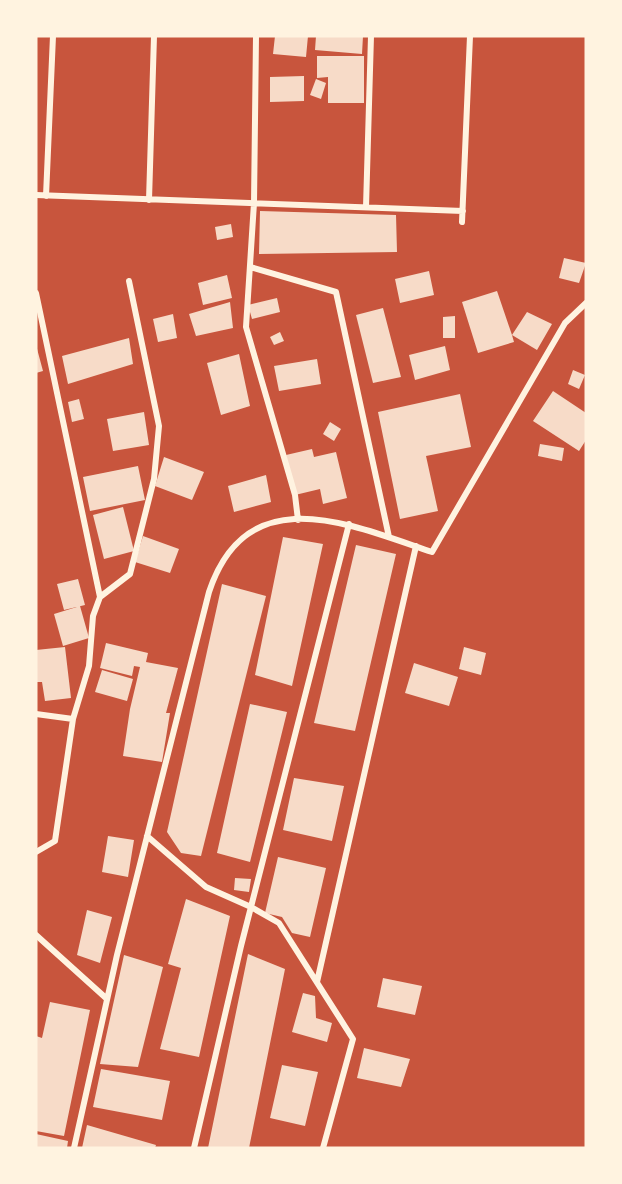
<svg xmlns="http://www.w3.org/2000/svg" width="622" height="1184" viewBox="0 0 622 1184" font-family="'Playfair Display',serif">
<rect width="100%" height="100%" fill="#c8553d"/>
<path fill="#f7dbc8" d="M275 36H308L306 57 273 54Z
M316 36H363L362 54 315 50Z
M317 56H364V103H328V77L317 78Z
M304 76V101L270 102V77Z
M316 79 326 83 321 99 310 95Z
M260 211 396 215 397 252 259 254Z
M231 224 233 237 217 240 215 227Z
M564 258 586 263 579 283 559 278Z
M429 271 434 295 400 303 395 279Z
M227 275 232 298 203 305 198 283Z
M497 291 512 335 527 312 552 324 537 350 512 335 514 342 478 353 462 302Z
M277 298 280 312 252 319 248 305Z
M230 302 233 328 196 336 189 314Z
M383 308 401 377 373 383 356 315Z
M173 314 177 338 158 342 153 319Z
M455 316V338H443V317Z
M280 332 284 341 274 345 270 337Z
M129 338 133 364 68 384 62 356Z
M36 345 43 371 36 373Z
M445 346 450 370 415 380 409 355Z
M239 354 250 406 221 415 207 363Z
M317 359 321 384 279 391 274 366Z
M573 370 585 375 579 389 568 384Z
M553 391 586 413V440L579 451 533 421Z
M460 394 471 447 426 456 438 511 400 519 378 412Z
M79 399 84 419 72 422 68 402Z
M144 412 149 445 113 451 107 419Z
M330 422 341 429 334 441 323 434Z
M540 444 564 448 562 461 538 456Z
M312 449 314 457 336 452 347 498 323 504 320 489 295 495 286 455Z
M164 457 204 472 192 500 155 486Z
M138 466 145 500 90 511 83 477Z
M266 475 271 502 234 512 228 486Z
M123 507 134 551 104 559 93 515Z
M143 536 179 549 170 573 135 562Z
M283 537 323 544 292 686 255 675Z
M356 545 396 554 355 731 314 723Z
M78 579 85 605 64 610 57 584Z
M222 584 266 596 201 856 181 853 167 832Z
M80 606 89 638 63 646 54 614Z
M106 643 148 653 146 662 178 668 166 713H170L162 762 123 756 130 709 140 667 134 666 132 676 100 668Z
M65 647 71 698 45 701 42 682H36V650Z
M464 647 486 653 481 675 459 669Z
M414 663 458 677 449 706 405 693Z
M102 670 133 679 127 701 95 692Z
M250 704 287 712 250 862 217 853Z
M294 778 344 786 332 841 283 830Z
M108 836 134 840 128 877 102 872Z
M278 857 326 868 310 937 292 933 282 917 265 913Z
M235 878 251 879 249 892 234 890Z
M186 899 230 916 199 1057 160 1049 181 968 168 964Z
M87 910 112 917 100 963 77 955Z
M248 954 285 969 249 1148H208Z
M124 955 163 967 138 1067 100 1064Z
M383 978 422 986 415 1015 377 1007Z
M303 993 315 996 316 1018 332 1023 327 1042 292 1032Z
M50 1002 90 1010 64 1136 36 1131V1036L42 1038Z
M364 1048 410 1059 401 1087 357 1078Z
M282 1065 318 1072 305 1126 270 1118Z
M101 1069 170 1081 162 1120 93 1107Z
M87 1125 156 1145 155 1148H82Z
M36 1134 68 1141 67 1148H36Z"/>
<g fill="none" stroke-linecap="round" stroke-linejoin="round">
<path stroke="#fff3e0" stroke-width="6" d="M256 36 254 203 246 327 295 495 298 520
M36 195 463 211
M46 196 53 36
M149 200 154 36
M366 207 371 36
M462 222 470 36
M250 267 336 292 389 537
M36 293 100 597
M36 714 73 719
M147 836 206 887 251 907 279 923 353 1039 323 1148
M36 852 55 841 73 719 89 666 93 616 100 597 130 574 154 479 159 426 129 281
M36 935 107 999
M317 982 416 546
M74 1148 117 955 209 592C247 478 349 524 432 552L565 323 586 303
M194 1148 241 946 349 524"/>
</g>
<rect width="622" height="1184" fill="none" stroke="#fff3e0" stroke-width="75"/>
</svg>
